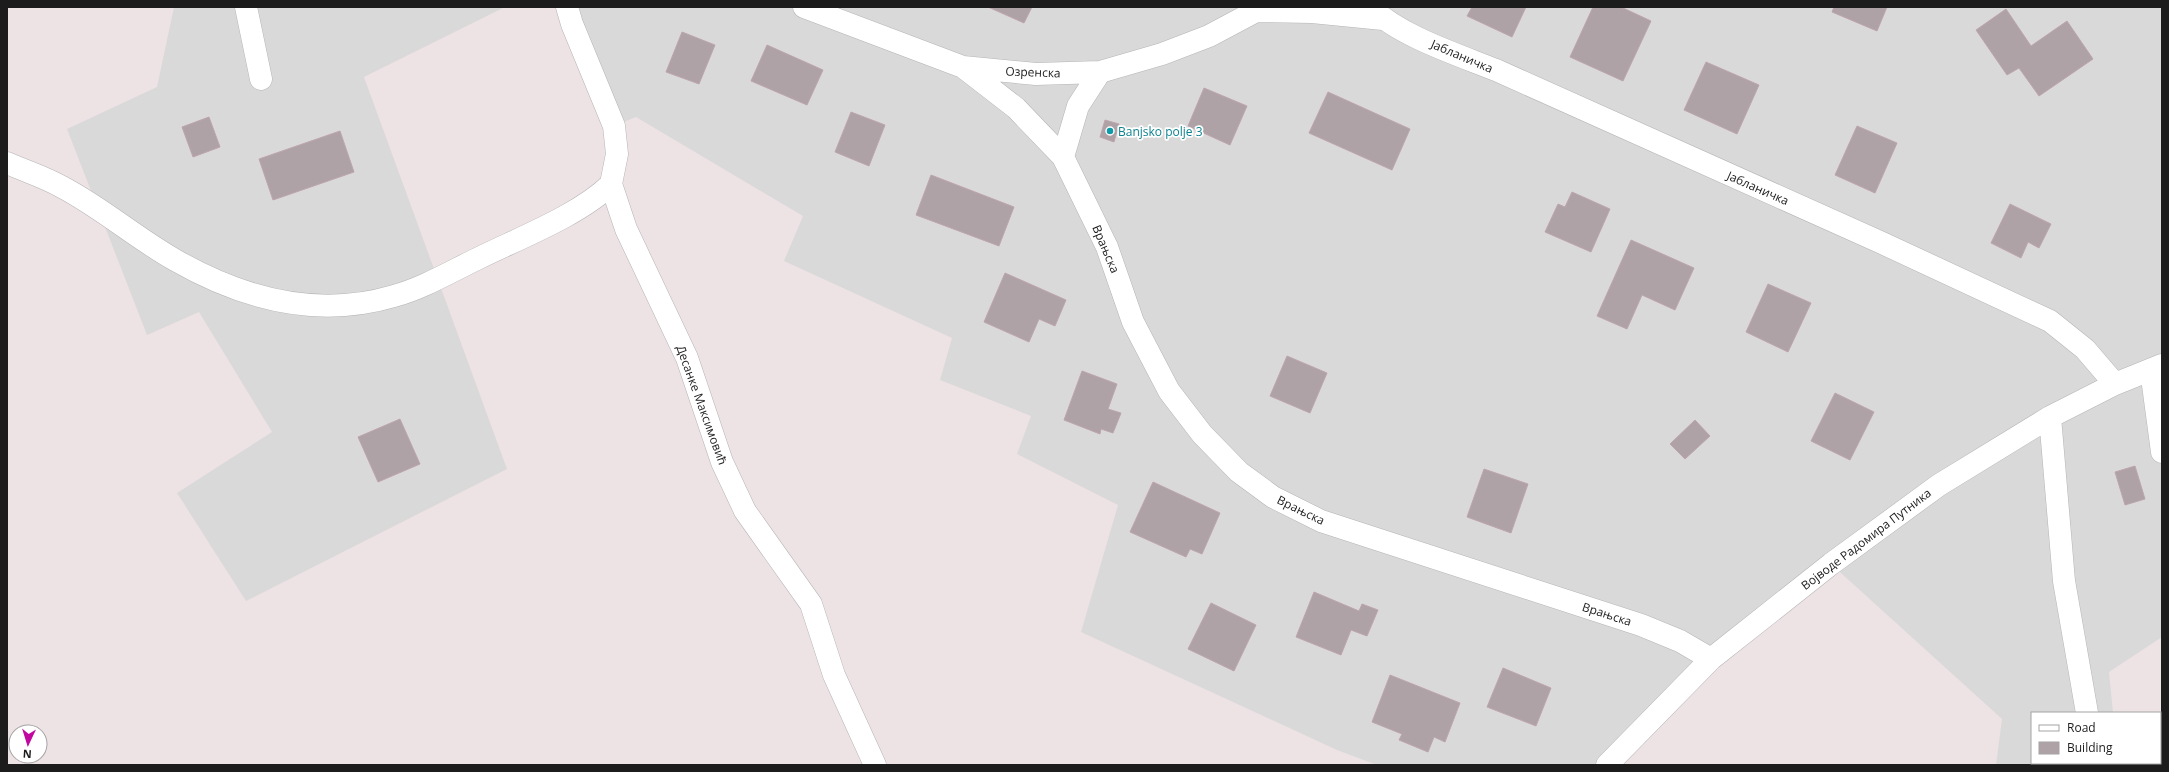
<svg xmlns="http://www.w3.org/2000/svg" width="2169" height="772" viewBox="0 0 2169 772" font-family="'Open Sans',sans-serif">
<rect width="100%" height="100%" fill="#ede2e4"/>
<path fill="#dad9da" d="M174 7H505L364 77 507 469 246 601 177 493 272 432 199 312 147 335 67 129 157 87Z
M567 7H2162V637L2109 672 2113 713H2032V763H2118V765H1996L2002 719 1831 564 1607 765H1377L1337 750 1081 632 1118 505 1017 454 1031 416 940 380 952 338 784 261 803 216 636 117 614 126Z"/>
<path fill="#aea2a6" stroke="#bea5ae" d="M988 7H1032L1024 23Z
M1472 7H1526L1512 37 1467 16Z
M1593 7H1621L1651 21 1623 81 1570 57Z
M1834 7H1887L1877 31 1832 12Z
M2006 9 2031 46 2067 21 2093 59 2039 96 2019 68 2007 75 1976 30Z
M682 32 715 45 699 84 666 72Z
M767 45 823 70 807 105 751 81Z
M1706 62 1759 85 1737 134 1684 110Z
M1204 88 1247 106 1230 145 1188 126Z
M1328 92 1410 129 1392 170 1309 133Z
M851 112 885 125 869 166 835 152Z
M209 117 220 147 193 157 182 127Z
M1105 120 1119 124 1114 142 1100 137Z
M1857 126 1897 143 1875 193 1835 175Z
M340 131 354 172 273 200 259 159Z
M931 175 1014 207 999 246 916 215Z
M1572 192 1610 209 1591 252 1545 232 1558 204 1565 207Z
M2010 204 2051 224 2039 248 2028 242 2021 258 1991 243Z
M1631 240 1694 268 1675 310 1642 295 1627 329 1597 316Z
M1005 273 1066 300 1055 326 1039 319 1029 342 984 322Z
M1768 284 1811 303 1788 352 1746 332Z
M1287 356 1327 373 1310 413 1270 396Z
M1082 371 1117 384 1108 409 1121 413 1113 433 1101 429 1100 434 1064 420Z
M1835 393 1874 412 1850 460 1811 441Z
M400 419 420 464 378 482 358 437Z
M1695 420 1710 436 1685 459 1670 444Z
M2135 466 2145 499 2125 505 2115 472Z
M1484 469 1528 484 1511 533 1467 517Z
M1153 482 1220 513 1202 554 1190 549 1186 557 1130 532Z
M1314 592 1359 611 1362 604 1378 610 1367 636 1351 630 1341 655 1296 637Z
M1211 603 1256 625 1234 671 1188 649Z
M1503 668 1551 688 1536 726 1487 707Z
M1390 675 1460 703 1445 742 1434 737 1428 752 1399 740 1402 734 1372 722Z"/>
<g fill="none" stroke-linecap="round" stroke-linejoin="round">
<defs>
<path id="minor" d="M246 7 261 79
M567 7 572 24 614 126 617 154 611 184 626 229 687 358 722 462 745 511 811 604 834 675 875 765
M804 7 963 67 1036 74 1100 72 1162 54 1209 36 1256 11 1259 7
M1370 7C1400 36 1456 54 1496 70L1880 242 2050 321 2085 349 2115 384
M1256 11 1312 12 1383 19
M963 67 1016 108 1063 157 1107 247 1133 322 1169 391 1202 434 1239 472 1273 497 1321 521 1641 625 1680 641 1711 659
M1063 157 1078 106 1100 72
M7 163C25 171 45 177 62 187 102 208 136 238 175 260 243 299 317 319 394 296 423 288 450 272 477 259 517 239 580 215 611 184
M2151 370 2162 452
M2050 417 2064 581 2087 713
M2094 763V765
M1607 765 1711 659 1831 564 1939 485 2050 417 2115 384 2162 365"/>
</defs>
<use href="#minor" stroke="#b5b5b5" stroke-width="23"/>
<use href="#minor" stroke="#fff" stroke-width="22"/>
</g>
<circle fill="#0f9aa8" stroke="#fff" stroke-width="1.5" cx="1110" cy="131" r="4"/>
<g text-anchor="middle" dominant-baseline="central" stroke-width="3.5" stroke-linejoin="round" paint-order="stroke">
<g font-size="12" fill="#1c1c1c" stroke="#fff">
<text transform="translate(1462 56) rotate(23)">Јабланичка</text>
<text transform="translate(1033 72) rotate(2)">Озренска</text>
<text transform="translate(1758 188) rotate(24)">Јабланичка</text>
<text transform="translate(1106 249) rotate(67)">Врањска</text>
<text transform="translate(702 405) rotate(70)">Десанке Максимовић</text>
<text transform="translate(1301 510) rotate(26)">Врањска</text>
<text transform="translate(1866 539) rotate(-37)">Војводе Радомира Путника</text>
<text transform="translate(1607 614) rotate(18)">Врањска</text>
</g>
<g font-size="12" fill="#0d838f" stroke="#fff" text-anchor="start">
<text x="1118" y="131">Banjsko polje 3</text>
</g>
</g>
<rect width="2169" height="772" fill="none" stroke="#1c1c1c" stroke-width="16"/>
<rect x="2031" y="712" width="130" height="52" fill="#ffffff" stroke="#a4a4a4"/>
<rect x="2039" y="725" width="20" height="6" fill="#ffffff" stroke="#a4a4a4"/>
<text x="2067" y="732" font-size="12" fill="#1c1c1c">Road</text>
<rect x="2039" y="742" width="20" height="12" fill="#aea2a6" stroke="#a4a4a4"/>
<text x="2067" y="752" font-size="12" fill="#1c1c1c">Building</text>
<g transform="translate(28 744) rotate(184)"><circle r="19" fill="#ffffff" stroke="#a4a4a4"/>
<path d="M0-3L7 15L0 10L-7 15Z" fill="#c107a0"/>
<text y="-6" font-size="11" font-weight="bold" text-anchor="middle" fill="#1c1c1c">N</text>
</g>
</svg>
